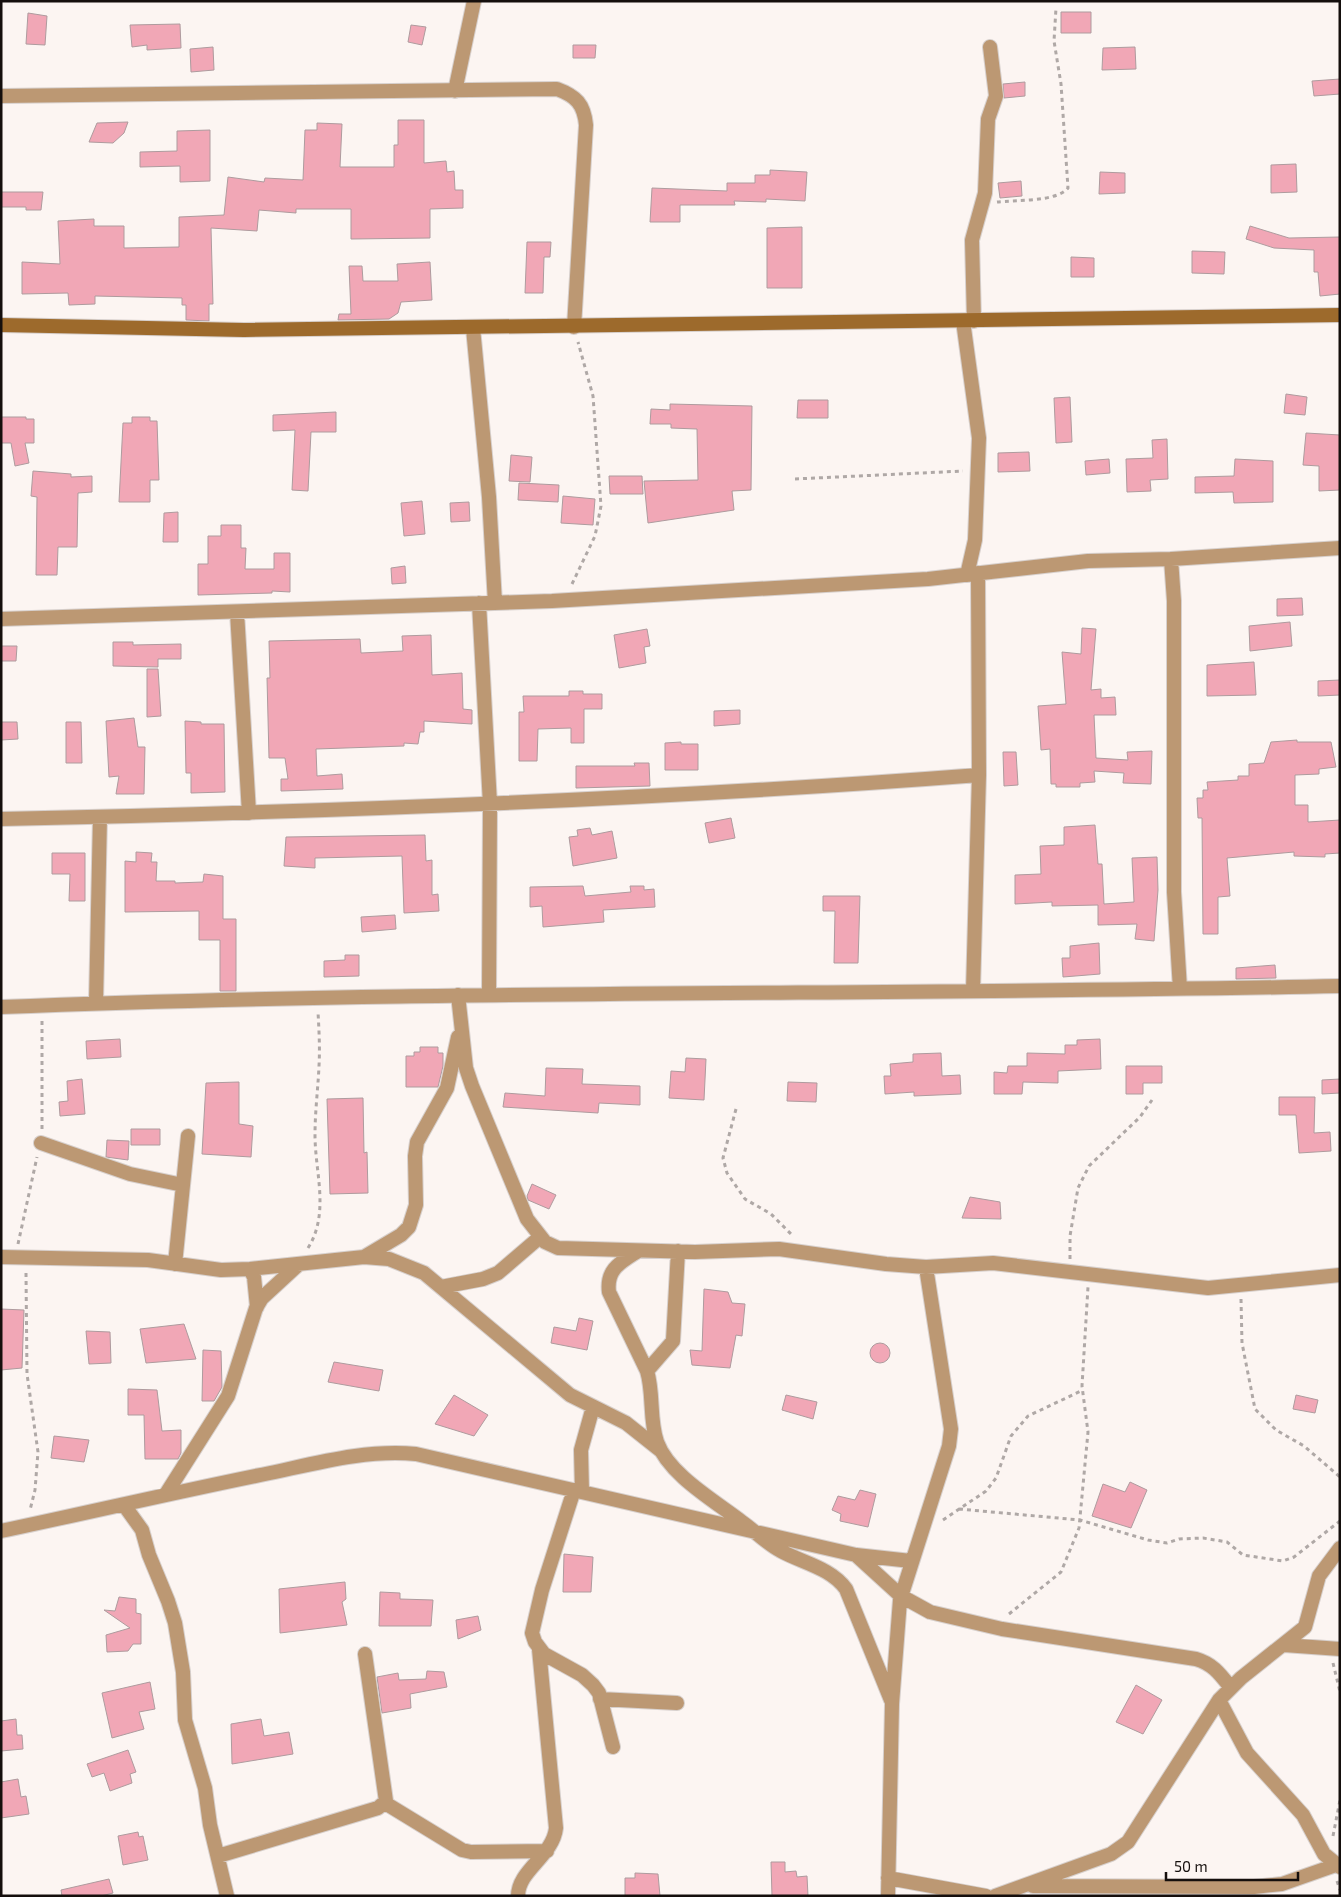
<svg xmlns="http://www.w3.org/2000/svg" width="1341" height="1897" viewBox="0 0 1341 1897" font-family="'Exo 2',sans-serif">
<rect width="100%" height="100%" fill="#fcf5f2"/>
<path fill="#f1a7b6" stroke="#ae9b9e" d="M1061 12H1091V33H1061Z
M28 13 47 16 45 45 26 44Z
M180 24 181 48 147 50V45L132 47 130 25Z
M411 25 426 27 422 45 408 42Z
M573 45H596L595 58H573Z
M213 47 214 70 191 72 190 49Z
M1135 47 1136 69 1102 70 1103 48Z
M1340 79V94L1314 96 1312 81Z
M1025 82V96L1004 98 1003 84Z
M398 120H424V163L446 161 447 172 454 171 455 190H463V208L430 209V238L351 239V209H296V213L259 210 257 231 211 228 213 304H209V321L186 320V305H182V298L95 296V304L69 305 68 293 22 294V262L60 264 58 221 94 219V226H124V248L179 247V217L224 215 228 177 264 182 265 178 303 180 305 130H317V123L342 124 340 167H394V145H398Z
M128 122 124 133 113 143 89 142 97 123Z
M210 130V181L180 182V166L140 167V152L177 151V131Z
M1296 164 1297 192 1271 193V165Z
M770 170 807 172 805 201 766 199V202L734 201 735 205H680V222H650L652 188 727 191V183H755V175H770Z
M1100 172 1125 173V193L1099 194Z
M1021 181 1022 196 1000 198 998 183Z
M1 192H43L41 210H26V207H1Z
M1250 226 1289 238 1340 237V294L1320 296 1318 272H1314V250L1274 248 1246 239Z
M802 227V288H767V228Z
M527 242H551L550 257H544L543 293H525Z
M1192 251 1225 252 1224 274 1192 273Z
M1071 257 1094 258V277H1071Z
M430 262 432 300 401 302 398 313 389 319 338 320 339 314H351L349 266H362L363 281H398L397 264Z
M1286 394 1307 397 1305 415 1284 413Z
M1070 397 1072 442 1056 443 1054 398Z
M798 400H828V418H797Z
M670 404 752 406 751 490 732 491 734 510 648 523 644 481 698 480 697 429 671 428V424H650L651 409 670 410Z
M336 412V432H311L308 491 292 490 295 430 273 431V415Z
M1 417H26V419H34V443H25L29 463 15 466 11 443H1Z
M132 417H150V421H157L159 480H150V502H119L123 423H132Z
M1306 433 1340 435V490L1319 491V466L1303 465Z
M1167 439 1168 479 1150 480 1151 491 1127 492 1126 459 1153 458 1152 440Z
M1029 452 1030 471 998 472V453Z
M511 455 532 457 530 482 509 481Z
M1109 459 1110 473 1086 475 1085 461Z
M1235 459 1273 461V502L1234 503 1233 492 1195 493V477L1234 476Z
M33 471 71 474V477L92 476V492L78 493 77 547H58L57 575H36L37 497 31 496Z
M609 476H642L643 494H610Z
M519 483 559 485 558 502 518 500Z
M563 496 595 499 593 525 561 523Z
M422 501 425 534 404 536 401 503Z
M469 502 470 521 451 522 450 503Z
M178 512V542H163L164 513Z
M221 525H241V548H246L245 569H274V553H290V592L272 591V593L198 595V564H208V536H221Z
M405 566 406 583 392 584 391 568Z
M1302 598 1303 615 1277 616V599Z
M1290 622 1292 646 1250 651 1249 626Z
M1082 628 1096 629 1091 690 1101 689V698L1115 697 1116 715H1094L1096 758 1128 760 1127 752 1152 751 1151 784 1123 783 1124 773 1094 771 1095 782 1080 783V787H1056V784H1051L1050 749 1041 750 1038 706 1066 704 1062 652 1081 654Z
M647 629 650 646 644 647 646 663 619 668 614 635Z
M431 635 432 675 462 673 463 709 472 710V724L424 721V732H420L418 744 404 743V746L316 749 317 776 342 774 343 789 281 791V779H288L285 758H269L267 678H270L269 641 360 639 361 653 403 651 402 636Z
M113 642H133V645L181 644V659H158V667L113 666Z
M1 646H17L16 661H1Z
M1254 662 1256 695 1207 696V665Z
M147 669H158L161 716 147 717Z
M1340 680V695L1318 696V681Z
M569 691H583V694H602V709H584V743H571V728L538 729 537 761H519V712H524L523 696H569Z
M740 710V724L714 726V711Z
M134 718 138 747H145L144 794H116L119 776 109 777 106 721Z
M185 721 201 722V724H224L225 792 191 793V773H186Z
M1 722H17L18 739 1 740Z
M66 722H81L82 763H66Z
M1297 740V742H1331L1336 767 1319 769V774L1295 775V805H1308V822L1340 820V853L1325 854V857L1294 856V852L1227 858 1230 896 1218 897V934H1203L1202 818H1198L1197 798H1203V790H1208L1207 782 1238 780V776H1249V764L1264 763 1271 742Z
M681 742V744H698V770H665V743Z
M1003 752H1016L1018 785 1004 786Z
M634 763H649L650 786 576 788V766H635Z
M731 818 735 838 709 843 705 823Z
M1095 825 1098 864H1102L1104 904 1134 902 1132 858 1157 857 1158 890 1154 941 1135 939 1137 924 1098 925V905L1052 906V902L1015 904V875L1041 874 1040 846 1064 845V827Z
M590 828 592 835 612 831 617 858 573 866 569 837 578 836 577 830Z
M425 835 426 861 432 860V895L438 894 439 911 404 913 402 856 315 858V868L284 866 286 837Z
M136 852 152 853 151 862H157L156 881H175V883L203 882 204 874 223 876V919H236V991H220V940H199V911L125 912V861L136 862Z
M52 853H85V901H69L70 874H52Z
M583 886 585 896 631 892 630 886H644V890L654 889 655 907 603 910 604 922 543 927 542 906 530 907V887Z
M823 896H860L858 963H834L835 911H823Z
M395 915 396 929 362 932 361 917Z
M1099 943 1100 974 1063 977 1062 958H1070V946Z
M345 955H359V976L324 977V961L345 960Z
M1275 965 1276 978 1236 979V968Z
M120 1039 121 1057 87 1059 86 1041Z
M1100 1039 1101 1069 1058 1071V1083L1023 1082 1022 1094H994V1072L1007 1073 1008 1066H1027V1053L1065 1054V1045H1077V1040Z
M420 1047H438V1053H443V1066L438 1087H406V1056H414V1052H420Z
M941 1053 942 1076 960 1075 961 1094 914 1096V1092L885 1094 884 1076H891L890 1064 913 1062V1054Z
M686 1058 706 1059 704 1100 669 1098 671 1071 685 1072Z
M1126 1066H1162V1083H1143V1094H1126Z
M546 1068 583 1069 582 1084 640 1086V1105L599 1103 598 1113 503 1107 505 1093 545 1096Z
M82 1079 85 1114 60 1116 59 1102 68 1101 67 1081Z
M1340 1079V1093L1322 1094V1080Z
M239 1082V1124L253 1126 251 1157 202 1154 206 1083Z
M788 1082 817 1083 816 1102 787 1101Z
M1279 1097H1315L1314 1133 1330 1132 1331 1151 1299 1153 1296 1115H1279Z
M363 1098 364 1153 367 1152 368 1193 330 1194 327 1099Z
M131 1129H160V1145H131Z
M107 1140 129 1141 128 1160 106 1157Z
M532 1184 556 1195 549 1209 528 1200 527 1196Z
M970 1197 1000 1202 1001 1219 962 1218Z
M704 1289 728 1292 732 1303 745 1304 742 1336 736 1335 730 1368 692 1365 690 1350 702 1351Z
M1 1309 24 1310 22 1368 1 1370Z
M579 1318 593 1321 587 1350 551 1343 554 1327 576 1331Z
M184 1324 196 1359 146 1363 140 1329Z
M86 1331 110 1332 111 1363 89 1364Z
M870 1353a10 10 0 1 1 20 0a10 10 0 1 1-20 0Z
M203 1350 221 1351 222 1387 214 1401H202Z
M334 1362 383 1370 379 1391 328 1382Z
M128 1389 157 1390 162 1431 181 1430V1453L178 1459H145L144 1415H128Z
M454 1395 488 1415 474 1436 435 1424Z
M786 1395 817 1402 813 1419 782 1410Z
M1296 1395 1318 1400 1315 1413 1293 1409Z
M54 1436 89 1440 84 1462 51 1458Z
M1130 1482 1147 1490 1131 1528 1092 1516 1103 1484 1125 1492Z
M860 1490 876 1494 868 1527 840 1521 841 1514 832 1510 838 1496 855 1500Z
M564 1554 593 1557 591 1592H563Z
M345 1582 346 1599 342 1602 347 1625 280 1633 279 1589Z
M380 1592 400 1593V1599L433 1600 431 1626H379Z
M119 1597 136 1599V1613L141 1614V1644H133L128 1651 107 1652 106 1635 130 1628 104 1610 115 1611Z
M478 1616 481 1630 458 1639 456 1620Z
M427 1671 444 1672 447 1687 410 1694 411 1708 382 1713 377 1677 398 1673 399 1680 426 1679Z
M150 1682 155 1709 139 1712 144 1729 112 1738 102 1693Z
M1136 1685 1162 1700 1143 1734 1116 1722Z
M16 1719 17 1735H22L23 1749 1 1751V1721Z
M261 1719 264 1736 289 1732 293 1754 232 1764 231 1724Z
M128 1750 136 1772 130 1774 132 1783 110 1791 104 1773 92 1777 87 1764Z
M18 1779 21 1797 26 1796 29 1814 1 1818V1782Z
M138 1832 139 1837 143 1836 148 1860 123 1865 118 1836Z
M771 1862H785V1872L796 1871 797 1877 807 1876 808 1896H772Z
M635 1873 658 1874 660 1896H625V1878H635Z
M109 1879 113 1893 101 1896H62L61 1890Z"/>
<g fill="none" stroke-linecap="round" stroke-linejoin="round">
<defs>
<path id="minor" d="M455 91 474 1
M1 96 557 89C576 96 584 104 586 125L574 327
M963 321 979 438 975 540 967 575
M974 321 972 240 985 193 988 119 996 96 990 47
M473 328 489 497 495 603
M1171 559 1174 601V892L1180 989
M479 603 490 804 489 995
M237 612 249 813
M1 619 552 601 928 579 1088 561 1171 559 1340 548
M1 819C328 812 654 800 979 775
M973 991 979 775 978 573
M458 995 466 1068 472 1086 527 1219 545 1242 558 1248 695 1252 779 1249 886 1264 926 1267 993 1263 1208 1288 1340 1275
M96 1003 100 817
M1 1007C447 989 894 996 1340 986
M41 1143 130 1174 183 1185
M638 1251C621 1262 606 1269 609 1292L647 1371C654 1394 649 1419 657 1442 669 1475 715 1501 742 1522 755 1531 767 1544 781 1551 803 1563 831 1568 846 1589L891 1700
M1 1257 148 1260 221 1270 250 1269 364 1257 389 1259 424 1273 570 1395 626 1423 660 1450
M364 1257 401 1235 409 1227 416 1205 415 1156 417 1142 447 1088 458 1037
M175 1264 188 1136
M250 1269 254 1277 257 1307
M441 1287 483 1279 498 1273 540 1237
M647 1371 673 1341 678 1251
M574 1490 542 1590 532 1633 535 1642 544 1654 582 1675 593 1685 599 1693 613 1747
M582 1492 581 1450 593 1407
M166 1494 228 1396 256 1308 262 1298 299 1264
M124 1505 142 1530 149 1555 168 1601 175 1623 183 1672 185 1720 205 1788 210 1825 227 1896
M1 1531C91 1512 180 1491 270 1473 317 1463 368 1449 416 1454L856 1555 911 1561
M856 1555 901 1596 930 1612 1002 1629 1196 1659C1213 1664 1220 1674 1231 1688
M1284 1645 1340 1649
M600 1699 677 1703
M1219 1700 1247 1753 1303 1815 1324 1854 1340 1867
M385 1803 462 1850 471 1852 547 1851
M218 1856 378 1808 386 1801 365 1654
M888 1878 986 1896
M1033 1886 1254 1887 1282 1884 1336 1865
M518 1896C518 1870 553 1856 556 1828L539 1649
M888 1896 892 1704 900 1600 949 1446 951 1429 926 1267
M995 1896 1111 1854 1128 1842 1219 1700 1241 1678 1305 1627 1319 1576 1340 1548"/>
<path id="secondary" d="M1 325 244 330 1340 315"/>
</defs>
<use href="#minor" stroke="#d7d0cd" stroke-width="16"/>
<use href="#secondary" stroke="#d7d0cd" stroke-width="16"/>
<path stroke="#afa8a6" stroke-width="3" stroke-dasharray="4 4" stroke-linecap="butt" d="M997 202C1015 200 1057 202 1068 188L1061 84 1054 41 1056 8
M795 479 963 471
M572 584 595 536 601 506 593 396 578 342
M42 1021V1129
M736 1109 723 1158 727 1173 745 1199 771 1214 792 1235
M18 1244 37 1157
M308 1248C330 1213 315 1173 315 1135 315 1111 318 1089 319 1066 320 1048 319 1030 318 1012
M1070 1259V1236L1078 1188 1089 1166 1140 1117 1152 1100
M26 1273 27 1374 38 1452 35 1490 30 1510
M1241 1299 1242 1343 1255 1409 1276 1430 1304 1446 1340 1477
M959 1509 1080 1520 1148 1540 1167 1543 1179 1539 1203 1538 1227 1542 1243 1555 1283 1561 1294 1557 1340 1521
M943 1520 986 1491 996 1478 1011 1436 1028 1416 1083 1390
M1009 1614 1061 1572 1079 1528 1088 1432 1082 1386 1088 1287
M1333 1663 1340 1692
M1333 1836 1340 1800
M1337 1881 1340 1890"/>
<use href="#minor" stroke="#bc9873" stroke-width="14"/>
<use href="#secondary" stroke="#9d6a2c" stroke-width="14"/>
</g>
<rect width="1341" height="1897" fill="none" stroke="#150f0d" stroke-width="5"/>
<path d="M1166 1872v8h132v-8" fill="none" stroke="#150f0d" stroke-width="2.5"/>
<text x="1174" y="1872" font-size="15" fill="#150f0d" stroke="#fcf5f2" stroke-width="4" paint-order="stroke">50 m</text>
</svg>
